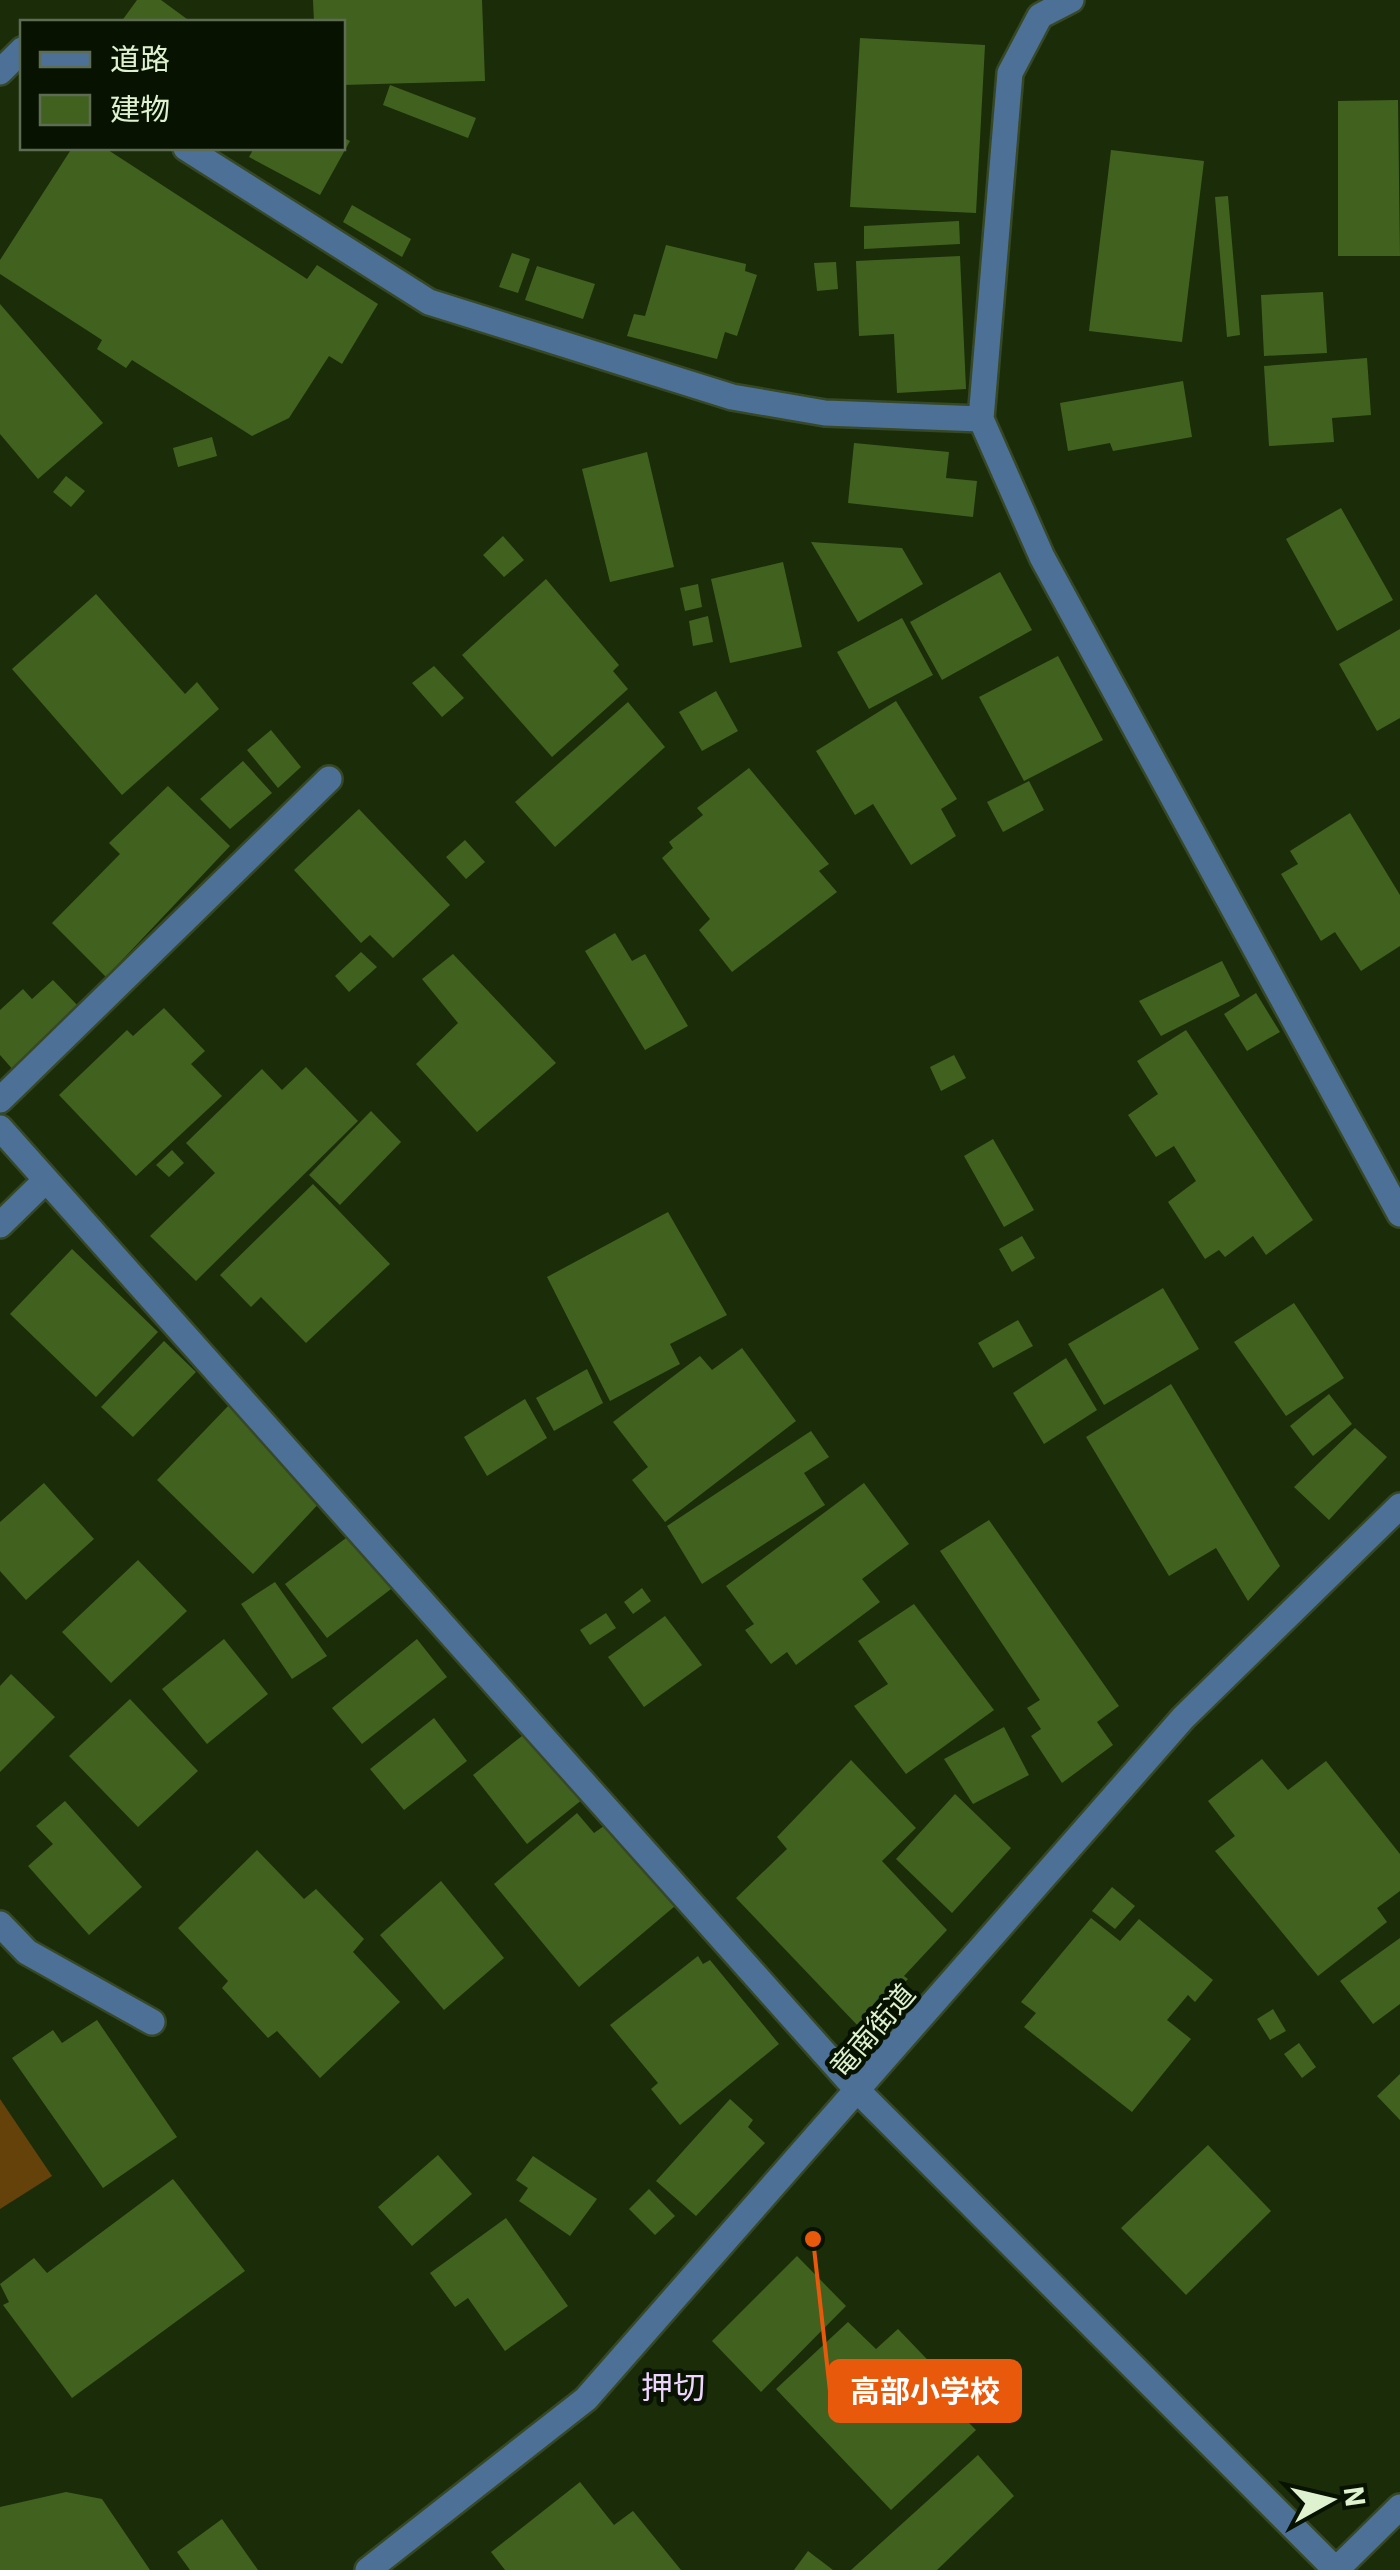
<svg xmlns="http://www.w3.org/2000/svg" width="1400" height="2570" viewBox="0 0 1400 2570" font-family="'IBM Plex Sans','Noto Sans JP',sans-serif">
<rect width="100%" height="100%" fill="#1b2c09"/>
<path fill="#66420b" d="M0 2099 52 2176 0 2209Z"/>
<path fill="#41621f" d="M137 0H161L191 22H121Z
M313 0H482L485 81 342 85V22H314Z
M860 38 985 45 976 213 850 207Z
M390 85 476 118 468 138 383 105Z
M1398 100 1400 256H1338V101Z
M342 137 350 141 320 195 249 157 254 148H342Z
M72 148H105L307 279 317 265 378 304 342 364 329 356 289 418 252 436 132 360 126 368 97 349 102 340 0 274V260Z
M1111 150 1204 161 1182 342 1089 331Z
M1228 196 1240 335 1227 337 1215 197Z
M352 205 411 239 402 257 343 222Z
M959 221 960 244 864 249V226Z
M666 245 746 264 745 271 757 275 737 336 725 332 717 359 627 336 634 314 645 316Z
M512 253 530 259 518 293 499 287Z
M960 256 966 389 897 393 894 334 859 336 856 261Z
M836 262 838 289 817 291 814 263Z
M537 266 595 284 583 319 525 300Z
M1323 292 1327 353 1264 356 1261 295Z
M0 304 103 423 38 479 0 434Z
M1367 358 1371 415 1332 418 1334 442 1269 446 1264 366Z
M1183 381 1192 437 1113 451 1110 443 1068 451 1060 403Z
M212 437 217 456 178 467 173 448Z
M854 443 949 452 946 478 977 481 973 517 848 503Z
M647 452 674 567 610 582 582 469Z
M66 476 85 491 71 507 53 492Z
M1341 508 1393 600 1337 631 1286 539Z
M503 536 524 560 504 577 483 555Z
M811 542 902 548 923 584 858 622Z
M783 562 802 647 730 663 711 579Z
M1000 572 1032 630 942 680 910 622Z
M546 579 619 665 613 671 628 689 552 757 462 655Z
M698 584 702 607 685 611 680 588Z
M96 594 185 694 197 682 219 709 122 795 12 669Z
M708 616 713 642 693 646 689 621Z
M902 618 933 675 869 709 837 652Z
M1400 629V718L1377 731 1339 664Z
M1058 656 1103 740 1024 781 979 697Z
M434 666 464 698 442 717 412 683Z
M716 691 738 731 702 751 679 712Z
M896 701 957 799 941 809 956 836 911 865 873 804 855 815 816 751Z
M628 702 665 747 555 847 515 802Z
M271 730 301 767 278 788 247 750Z
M243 761 272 793 230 829 200 799Z
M749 768 829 864 819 871 837 892 732 972 699 930 710 919 662 858 673 848 669 842 703 815 697 808Z
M1029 781 1044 810 1003 832 987 802Z
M168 786 230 846 106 977 52 923 120 854 109 843Z
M359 809 450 905 393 958 370 935 361 943 294 870Z
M1350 813 1400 895V946L1361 971 1335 932 1321 941 1281 874 1298 864 1290 851Z
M465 840 485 862 466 879 446 857Z
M615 933 632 961 645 954 688 1026 645 1050 585 951Z
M361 952 377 967 349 992 335 976Z
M453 954 556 1063 477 1132 416 1064 458 1023 422 979Z
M1222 961 1240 996 1161 1036 1139 1001Z
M53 980 82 1010 15 1072 0 1055V1010L23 989 32 999Z
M1256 993 1280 1032 1247 1051 1224 1014Z
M164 1008 205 1051 191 1064 222 1096 136 1176 59 1095 127 1030 133 1036Z
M1186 1030 1313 1220 1266 1255 1253 1236 1225 1257 1219 1250 1205 1259 1168 1202 1196 1181 1174 1146 1156 1157 1128 1115 1158 1094 1137 1061Z
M954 1055 966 1078 941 1091 930 1067Z
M306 1067 358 1121 196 1281 150 1236 215 1173 186 1143 262 1069 282 1090Z
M371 1111 401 1142 340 1205 309 1175Z
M993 1139 1034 1210 1004 1227 964 1156Z
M172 1150 184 1163 169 1177 156 1165Z
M313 1184 390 1264 306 1343 261 1297 251 1307 220 1275Z
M668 1212 727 1315 670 1344 680 1364 610 1401 547 1277Z
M1022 1236 1035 1258 1012 1272 999 1249Z
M72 1249 158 1332 96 1397 10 1314Z
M1163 1288 1199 1349 1104 1405 1068 1344Z
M1294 1303 1344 1378 1286 1416 1234 1342Z
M1018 1320 1033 1346 993 1368 978 1343Z
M164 1341 196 1372 133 1437 101 1407Z
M742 1348 796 1421 665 1522 632 1480 648 1467 613 1422 700 1356 712 1370Z
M1066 1358 1097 1410 1044 1444 1013 1393Z
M587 1369 603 1403 554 1431 536 1398Z
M1171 1384 1280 1566 1248 1601 1216 1548 1169 1576 1086 1437Z
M1329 1394 1352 1424 1313 1456 1290 1426Z
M525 1399 547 1438 487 1476 464 1437Z
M231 1403 324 1498 253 1574 157 1480Z
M1355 1428 1387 1457 1329 1520 1294 1487Z
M811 1431 829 1457 804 1473 825 1505 702 1584 667 1526Z
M44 1483 94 1539 26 1600 0 1571V1522Z
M864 1483 909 1544 862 1579 880 1602 796 1665 787 1652 771 1664 745 1630 754 1624 726 1586Z
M989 1520 1119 1706 1097 1722 1113 1745 1062 1783 1031 1736 1041 1729 1027 1708 1040 1700 940 1551Z
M354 1532 395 1586 327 1638 285 1584Z
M138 1560 187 1611 111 1683 62 1632Z
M275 1582 327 1656 292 1679 241 1604Z
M642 1588 651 1601 633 1614 624 1602Z
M914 1604 994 1710 906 1774 854 1706 888 1684 858 1641Z
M606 1613 616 1628 590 1645 580 1630Z
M665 1616 702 1665 644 1707 608 1657Z
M224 1639 268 1694 207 1744 162 1689Z
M417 1639 447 1677 362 1744 332 1708Z
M11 1674 55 1717 0 1772V1686Z
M130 1699 198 1771 138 1827 69 1756Z
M434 1718 467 1761 404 1810 370 1769Z
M1004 1727 1029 1775 973 1804 944 1759Z
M532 1728 588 1795 527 1844 473 1775Z
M1262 1759 1288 1790 1326 1761 1400 1854V1891L1377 1908 1387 1922 1318 1976 1215 1851 1235 1836 1208 1801Z
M851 1760 916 1828 882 1861 947 1930 904 1976 908 1979 859 2027 736 1898 787 1849 777 1837Z
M955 1794 1011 1848 952 1913 896 1859Z
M65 1801 142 1887 89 1935 28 1866 53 1844 36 1826Z
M577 1813 594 1833 608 1823 675 1906 579 1987 494 1884Z
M257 1850 304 1899 316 1889 364 1939 353 1952 400 2002 320 2078 277 2031 268 2038 222 1988 228 1981 178 1928Z
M441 1881 504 1958 444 2010 380 1935Z
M1112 1887 1135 1906 1115 1929 1092 1911Z
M1091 1918 1120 1941 1139 1919 1213 1980 1195 2002 1188 1995 1167 2020 1191 2039 1132 2112 1024 2027 1036 2013 1021 2002Z
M1400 1938V2004L1373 2024 1340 1981Z
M698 1956 703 1964 710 1960 779 2044 680 2125 651 2089 658 2083 610 2025Z
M1273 2009 1286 2031 1270 2040 1257 2019Z
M97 2020 177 2137 103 2188 12 2058 53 2030 62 2043Z
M1299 2043 1316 2067 1302 2078 1284 2054Z
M1400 2074V2120L1377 2096Z
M730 2099 753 2120 748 2127 765 2143 696 2216 656 2181Z
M1208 2145 1271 2211 1186 2295 1121 2228Z
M438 2155 472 2194 412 2246 378 2207Z
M533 2156 597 2199 570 2236 519 2201 528 2188 516 2180Z
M173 2179 245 2271 72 2398 3 2305 9 2302 0 2284 34 2258 47 2273Z
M649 2189 675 2216 655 2235 629 2209Z
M506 2218 568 2306 505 2351 468 2298 455 2307 430 2273Z
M797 2256 846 2306 761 2392 712 2341Z
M848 2322 876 2349 898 2329 969 2403 958 2412 976 2430 891 2510 776 2389Z
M978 2455 1014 2496 937 2570H851Z
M580 2482 614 2525 633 2511 681 2570H505L491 2552Z
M66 2492 102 2499 150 2570H0V2507Z
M222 2519 258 2570H190L177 2552Z
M808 2551 833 2570H794Z"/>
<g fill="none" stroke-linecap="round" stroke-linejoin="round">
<defs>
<path id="minor" d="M1071 0 1040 16 1010 73 981 419 1042 557 1400 1214
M0 72 22 50
M186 148 429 302 732 397 825 413 981 419
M0 1100 329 779
M0 1128 859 2092 1336 2570
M0 1225 45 1181
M0 1924 27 1952 152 2022
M368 2570 586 2399 1183 1718 1400 1506
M1336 2570 1400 2507"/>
</defs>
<use href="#minor" stroke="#364825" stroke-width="30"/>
<use href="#minor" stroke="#4d7097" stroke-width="25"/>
</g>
<g text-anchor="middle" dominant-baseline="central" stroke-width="9" stroke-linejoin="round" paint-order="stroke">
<g font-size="28" fill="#def2cf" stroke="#071300">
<text transform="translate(872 2030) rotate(-49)">竜南街道</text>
</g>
<g font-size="32" fill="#edd5fd" stroke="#071300">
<text x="673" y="2387">押切</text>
</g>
</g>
<path fill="none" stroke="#e8590c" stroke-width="4" d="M813 2239L830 2391"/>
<circle fill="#e8590c" stroke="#071300" stroke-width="4" cx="813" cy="2239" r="10"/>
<rect fill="#e8590c" stroke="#e8590c" stroke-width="4" x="830" y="2361" width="190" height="60" rx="10"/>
<g font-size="30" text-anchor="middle" font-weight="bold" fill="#fff">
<text x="925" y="2402">高部小学校</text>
</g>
<rect x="20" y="20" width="325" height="130" fill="#071300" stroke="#5d6c53" stroke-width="2.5"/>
<rect x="40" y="52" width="50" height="15" fill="#4d7097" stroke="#5d6c53" stroke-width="2.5"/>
<text x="110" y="70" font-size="30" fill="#def2cf">道路</text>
<rect x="40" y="95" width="50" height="30" fill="#41621f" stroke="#5d6c53" stroke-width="2.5"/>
<text x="110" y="120" font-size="30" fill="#def2cf">建物</text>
<g transform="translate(1330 2500) rotate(82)" stroke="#071300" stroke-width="8" paint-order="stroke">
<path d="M0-8L18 38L0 25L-18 38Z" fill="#def2cf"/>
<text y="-15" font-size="28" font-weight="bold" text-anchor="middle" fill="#def2cf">N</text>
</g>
</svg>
